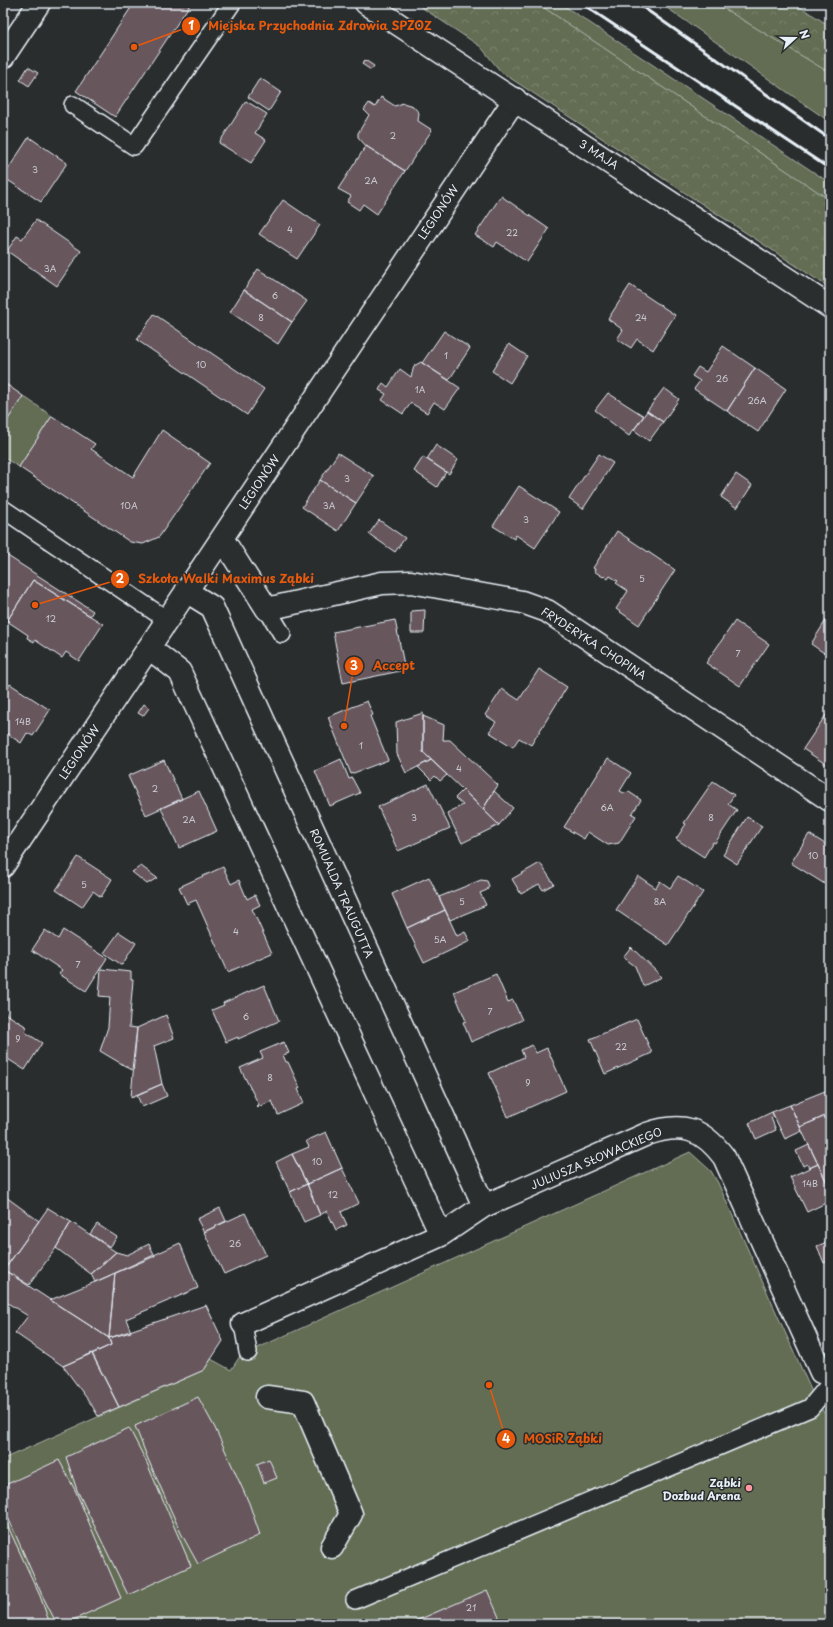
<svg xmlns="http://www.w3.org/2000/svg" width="833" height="1627" viewBox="0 0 833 1627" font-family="'Playpen Sans',sans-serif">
<defs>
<pattern id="forest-crowns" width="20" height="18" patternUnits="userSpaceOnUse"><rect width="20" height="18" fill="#646d53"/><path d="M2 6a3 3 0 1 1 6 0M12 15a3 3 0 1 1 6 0" fill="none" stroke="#7a826c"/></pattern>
</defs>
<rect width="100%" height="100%" fill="#2a2d2e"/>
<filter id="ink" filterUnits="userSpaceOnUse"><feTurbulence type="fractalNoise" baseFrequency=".025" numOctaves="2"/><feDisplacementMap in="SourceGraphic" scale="8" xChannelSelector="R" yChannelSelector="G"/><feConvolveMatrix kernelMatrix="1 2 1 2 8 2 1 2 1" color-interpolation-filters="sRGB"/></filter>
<g filter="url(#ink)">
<path fill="#646d53" stroke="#a6afa6" d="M537 3H560L830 183V200Z
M660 3H715L830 73V122Z
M23 396 52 416 19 467 3 457V427Z
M690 1152 711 1171 718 1183 816 1401 825 1414 830 1412V1624H3V1459L204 1370 211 1359 231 1370 240 1356Z"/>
<path fill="url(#forest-crowns)" stroke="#a6afa6" d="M415 3H537L830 200V288L501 72 481 47Z
M715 3H794L830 26V73Z"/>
<path fill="#68565d" stroke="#e8f1f8" d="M134 3H191L115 117 76 91Z
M365 60 374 66 371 70 362 64Z
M28 67 38 73 29 86 20 80Z
M260 78 281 92 269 111 248 97Z
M381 97 395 106 403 103 413 106 419 113 418 121 432 130 405 171 366 146 358 137V133L369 115 364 110 369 103 375 107Z
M246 101 267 114 255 133 266 140 251 163 219 143Z
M29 137 67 163 41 202 3 177Z
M366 146 405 171 377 214 363 204 359 210 347 202 351 196 338 189Z
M501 196 549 229 527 262 497 242 494 247 475 235Z
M283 200 320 225 297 259 259 234Z
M36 220 81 251 57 286 7 251 17 236 22 239Z
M258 269 307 301 292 322 244 290Z
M630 285 675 315 653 350 637 339 631 348 617 339 623 330 608 319Z
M244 290 292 322 278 344 230 312Z
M154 314 264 389 247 415 137 340Z
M444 331 470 348 449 380 422 363Z
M509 344 527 356 510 383 492 371Z
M723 346 755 368 727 411 694 389 700 381 692 376 698 367 706 372Z
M421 362 460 388 445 409 434 402 427 413 411 403 403 414 382 400 386 394 379 390 383 383 388 387 400 369 411 377 414 366Z
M755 368 786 389 758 432 727 411Z
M3 382 23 396 3 427Z
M664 388 679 399 663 422 647 411Z
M608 393 644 416 629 436 595 410Z
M647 411 663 422 649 441 634 430Z
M52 416 95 444 91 449 133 477 162 430 210 463 159 537 143 544 130 542 19 467Z
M436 445 458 460 449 474 427 459Z
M338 453 374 476 356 503 320 480Z
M599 454 613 463 583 509 569 499Z
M423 457 446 472 437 487 414 471Z
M736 474 752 485 737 508 721 497Z
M320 480 356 503 338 531 302 507Z
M519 486 559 512 535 548 516 535 514 539 493 526Z
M379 520 405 538 395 552 369 534Z
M617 531 675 570 639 625 616 609 628 591 616 583 618 581 610 576 608 579 604 576 603 577 594 571 595 569 593 568Z
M3 553 93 611 90 616 33 580 7 621 3 619Z
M33 580 103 624 79 661 66 652 62 658 35 640 34 642 27 638 28 635 7 621Z
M425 610 424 633H411V611Z
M830 614V644L824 653 811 644Z
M395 620 405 670 343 683 333 632Z
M735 621 769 644 740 686 706 663Z
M539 669 567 687 531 745 519 738 513 747 489 732 496 722 485 715 502 689 519 700Z
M10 684 50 710 33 736 27 733 21 743 3 731V695Z
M367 701 373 715 370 716 388 760 351 774 328 717Z
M144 704 149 708 143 716 138 713Z
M830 709V767L803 749Z
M423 713V752L431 760 406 773 397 754 396 722Z
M423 716 444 725 443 740H450L498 785 483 809 423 752Z
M608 758 631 773 620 791 624 793 629 792 641 800 632 814 636 816 619 843 608 845 588 832 584 839 564 827Z
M341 759 349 779 352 778 360 793 330 806 315 771Z
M164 760 182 799 146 815 128 776Z
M431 760 447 775 440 781 435 776 431 780 418 767Z
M713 781 734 795 728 804 737 810 715 843 713 842 704 857 676 839 686 824 684 823Z
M428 784 450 828 398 851 378 807Z
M463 790 499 825 462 843 447 813 463 805 455 798Z
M199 791 217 831 179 848 161 808Z
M494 791 513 808 499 825 483 809Z
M747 817 762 826 737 864 723 855Z
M809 834 830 847V883L828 886 791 863Z
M78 857 112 879 101 897 93 891 82 907 56 890Z
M540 863 554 884 543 890 539 884 521 894 512 879Z
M141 866 157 878 147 884 132 872Z
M223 867 231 884 239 880 247 899 255 895 260 905 252 909 272 953 228 972 196 900 187 904 179 887Z
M638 876 656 888 660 881 670 888 678 876 703 892 668 945 616 910Z
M429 877 445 910 407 928 392 894Z
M481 880 487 881 489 886 487 890 480 893 486 905 450 920 439 897Z
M445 910 457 936 465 932 470 941 424 963 407 928Z
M45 930 58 939 63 930 107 958 86 991 59 974 62 970 32 950Z
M119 932 136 943 122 965 104 953Z
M631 947 662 977 643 986 635 966 623 957Z
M101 969 131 972V980H133L129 1027 137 1028 132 1070 100 1051 108 1027 110 997 99 996Z
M496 974 508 1002 513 1000 522 1020 471 1042 463 1022 466 1021 454 992Z
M264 985 279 1021 238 1039V1037L226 1042 212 1010 224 1005 223 1003Z
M3 1012 27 1027 25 1032 42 1043 25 1070 3 1056Z
M166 1015 174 1038 154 1046 162 1084 131 1097 137 1028Z
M637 1019 652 1053 605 1074 590 1039Z
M284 1042 289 1053 283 1055 286 1062H288L300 1088 298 1089 304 1103 278 1115 272 1101 258 1107 257 1106 259 1105 240 1068 263 1058 260 1052Z
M532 1045 536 1053 547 1048 566 1091 508 1117 489 1073 524 1057 521 1050Z
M162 1084 167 1096 142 1107 137 1095Z
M830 1089V1114L800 1127 790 1105Z
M790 1105 802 1131 785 1139 772 1112Z
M772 1112 774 1117 771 1118 776 1130 756 1139 749 1123Z
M830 1114V1189L800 1127Z
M326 1132 342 1168 307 1184 292 1154 309 1147 306 1141Z
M809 1145 818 1164 809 1168 807 1164 803 1166 796 1151Z
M292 1154 307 1184 290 1192 276 1162Z
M818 1164 830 1189V1201L807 1212 790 1177Z
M342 1168 359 1203 341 1212 347 1225 336 1230 327 1211 320 1215 307 1184Z
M307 1184 320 1215 304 1222 290 1192Z
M6 1197 39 1221 4 1270 3 1202Z
M48 1208 71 1222 56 1248 29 1285 4 1270Z
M220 1208 226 1221 204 1232 197 1219Z
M245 1213 266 1255 224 1274 204 1232Z
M71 1222 116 1252 91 1274 56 1248Z
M97 1224 117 1237 110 1247 90 1234Z
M830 1241V1260L824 1263 817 1246Z
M180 1243 198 1288 126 1319 131 1332 109 1338 115 1273Z
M149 1244 155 1256 95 1282 91 1274 116 1252 127 1255Z
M4 1270 109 1338 111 1345 63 1366 15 1333 28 1316 3 1300Z
M115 1273 109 1338 50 1300 95 1282Z
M206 1305 223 1341 204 1370 119 1407 92 1354 111 1345 109 1338Z
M92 1353 119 1407 98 1416 91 1404 63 1366Z
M198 1397 215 1428 249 1503 260 1535 198 1564 181 1533 148 1459 135 1426Z
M129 1428 146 1461 191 1566 128 1595 77 1490 66 1457Z
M269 1459 277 1478 264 1483 257 1464Z
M59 1460 76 1492 121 1598 64 1624H57L42 1595 3 1506V1486Z
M3 1516 40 1596 50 1624H3Z
M487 1590 502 1624H409Z"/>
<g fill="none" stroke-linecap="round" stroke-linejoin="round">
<defs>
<path id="service" d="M73 105 134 146 232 3
M3 509 167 620
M267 609 282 634
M243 1324 248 1352
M355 1600 810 1408 830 1384"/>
<path id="minor" d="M222 538 267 609 382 583 411 582 522 602 547 611 830 800
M186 591 212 607 484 1206
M149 648 180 672 441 1235
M3 866 515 99
M243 1324 441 1235 484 1206 647 1134C682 1122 702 1128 724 1157L821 1372 830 1375
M267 1397 303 1402 351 1514 332 1547"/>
<path id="tertiary" d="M366 3 830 307
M3 57 39 3"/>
</defs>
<use href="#service" stroke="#e8f1f8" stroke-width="20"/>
<use href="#minor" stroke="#e8f1f8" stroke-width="25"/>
<use href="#tertiary" stroke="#e8f1f8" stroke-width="25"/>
<use href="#service" stroke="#2a2d2e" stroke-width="17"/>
<use href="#minor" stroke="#2a2d2e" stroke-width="22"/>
<use href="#tertiary" stroke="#2a2d2e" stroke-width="22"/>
<path stroke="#e8f1f8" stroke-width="3" d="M581 3 830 169
M637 3 830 139"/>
</g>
</g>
<circle fill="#ff9aa2" stroke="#2a2d2e" stroke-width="1.5" cx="749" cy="1488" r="4"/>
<g text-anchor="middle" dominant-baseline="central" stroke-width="3" stroke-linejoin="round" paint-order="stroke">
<g font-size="9" fill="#c8cad1">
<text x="393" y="135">2</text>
<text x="35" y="169">3</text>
<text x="371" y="180">2A</text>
<text x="290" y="229">4</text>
<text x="512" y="232">22</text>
<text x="50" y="268">3A</text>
<text x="275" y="295">6</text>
<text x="261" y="317">8</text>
<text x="641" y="317">24</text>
<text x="446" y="355">1</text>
<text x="201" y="364">10</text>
<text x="722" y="378">26</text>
<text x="420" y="389">1A</text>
<text x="757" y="400">26A</text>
<text x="347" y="478">3</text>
<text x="129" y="505">10A</text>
<text x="329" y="505">3A</text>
<text x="526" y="519">3</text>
<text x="642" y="578">5</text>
<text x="51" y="618">12</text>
<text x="738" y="653">7</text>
<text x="23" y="721">14B</text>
<text x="361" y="745">1</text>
<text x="459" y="768">4</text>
<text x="155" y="788">2</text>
<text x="607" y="807">6A</text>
<text x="414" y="817">3</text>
<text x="711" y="817">8</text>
<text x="189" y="819">2A</text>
<text x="813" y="855">10</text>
<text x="84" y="884">5</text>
<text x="462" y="901">5</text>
<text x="660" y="901">8A</text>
<text x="236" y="931">4</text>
<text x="440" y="939">5A</text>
<text x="78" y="964">7</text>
<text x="490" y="1011">7</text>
<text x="246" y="1016">6</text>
<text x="18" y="1038">9</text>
<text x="621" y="1046">22</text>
<text x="270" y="1077">8</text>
<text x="528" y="1082">9</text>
<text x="317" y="1161">10</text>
<text x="810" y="1183">14B</text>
<text x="333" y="1194">12</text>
<text x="235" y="1243">26</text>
<text x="471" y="1607">21</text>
</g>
<g font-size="11" fill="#e8f1f8" stroke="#2a2d2e">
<text transform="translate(599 154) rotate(33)">3 MAJA</text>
<text transform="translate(438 212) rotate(-56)">LEGIONÓW</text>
<text transform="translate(259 482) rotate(-56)">LEGIONÓW</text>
<text transform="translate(594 643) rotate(33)">FRYDERYKA CHOPINA</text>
<text transform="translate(79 752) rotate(-56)">LEGIONÓW</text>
<text transform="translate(342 893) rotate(66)">ROMUALDA TRAUGUTTA</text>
<text transform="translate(596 1158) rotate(-23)">JULIUSZA SŁOWACKIEGO</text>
</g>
<g font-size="11" font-weight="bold" fill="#e8f1f8" stroke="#2a2d2e" text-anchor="end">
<text x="741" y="1482">Ząbki<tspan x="741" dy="13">Dozbud Arena</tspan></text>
</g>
</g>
<path fill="none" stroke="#e8590c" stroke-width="1.5" d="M134 47L191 26M35 605L120 579M344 726L354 666M489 1385L506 1439"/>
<g fill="#e8590c" stroke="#2a2d2e" stroke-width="1.5">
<circle cx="134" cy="47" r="4"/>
<circle cx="35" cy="605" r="4"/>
<circle cx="344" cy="726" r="4"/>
<circle cx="489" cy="1385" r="4"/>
<circle cx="191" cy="26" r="10"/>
<circle cx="120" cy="579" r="10"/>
<circle cx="354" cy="666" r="10"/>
<circle cx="506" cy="1439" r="10"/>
</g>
<g font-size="12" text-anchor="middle" font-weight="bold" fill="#fff">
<text x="191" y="30">1</text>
<text x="120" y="583">2</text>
<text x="354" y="670">3</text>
<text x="506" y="1443">4</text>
</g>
<g font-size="12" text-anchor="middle" font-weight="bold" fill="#e8590c" stroke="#2a2d2e" stroke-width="3" stroke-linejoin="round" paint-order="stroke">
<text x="320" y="30">Miejska Przychodnia Zdrowia SPZOZ</text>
<text x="226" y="583">Szkoła Walki Maximus Ząbki</text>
<text x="394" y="670">Accept</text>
<text x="563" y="1443">MOSiR Ząbki</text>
</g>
<rect width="833" height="1627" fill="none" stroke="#2a2d2e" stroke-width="16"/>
<rect x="8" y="8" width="817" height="1611" fill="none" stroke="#e8f1f8" stroke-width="1.5" filter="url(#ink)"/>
<g transform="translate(795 38) rotate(69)" stroke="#2a2d2e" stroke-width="3" paint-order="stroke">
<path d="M0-3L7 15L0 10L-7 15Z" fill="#e8f1f8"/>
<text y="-6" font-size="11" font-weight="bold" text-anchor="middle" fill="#e8f1f8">N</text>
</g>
</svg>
